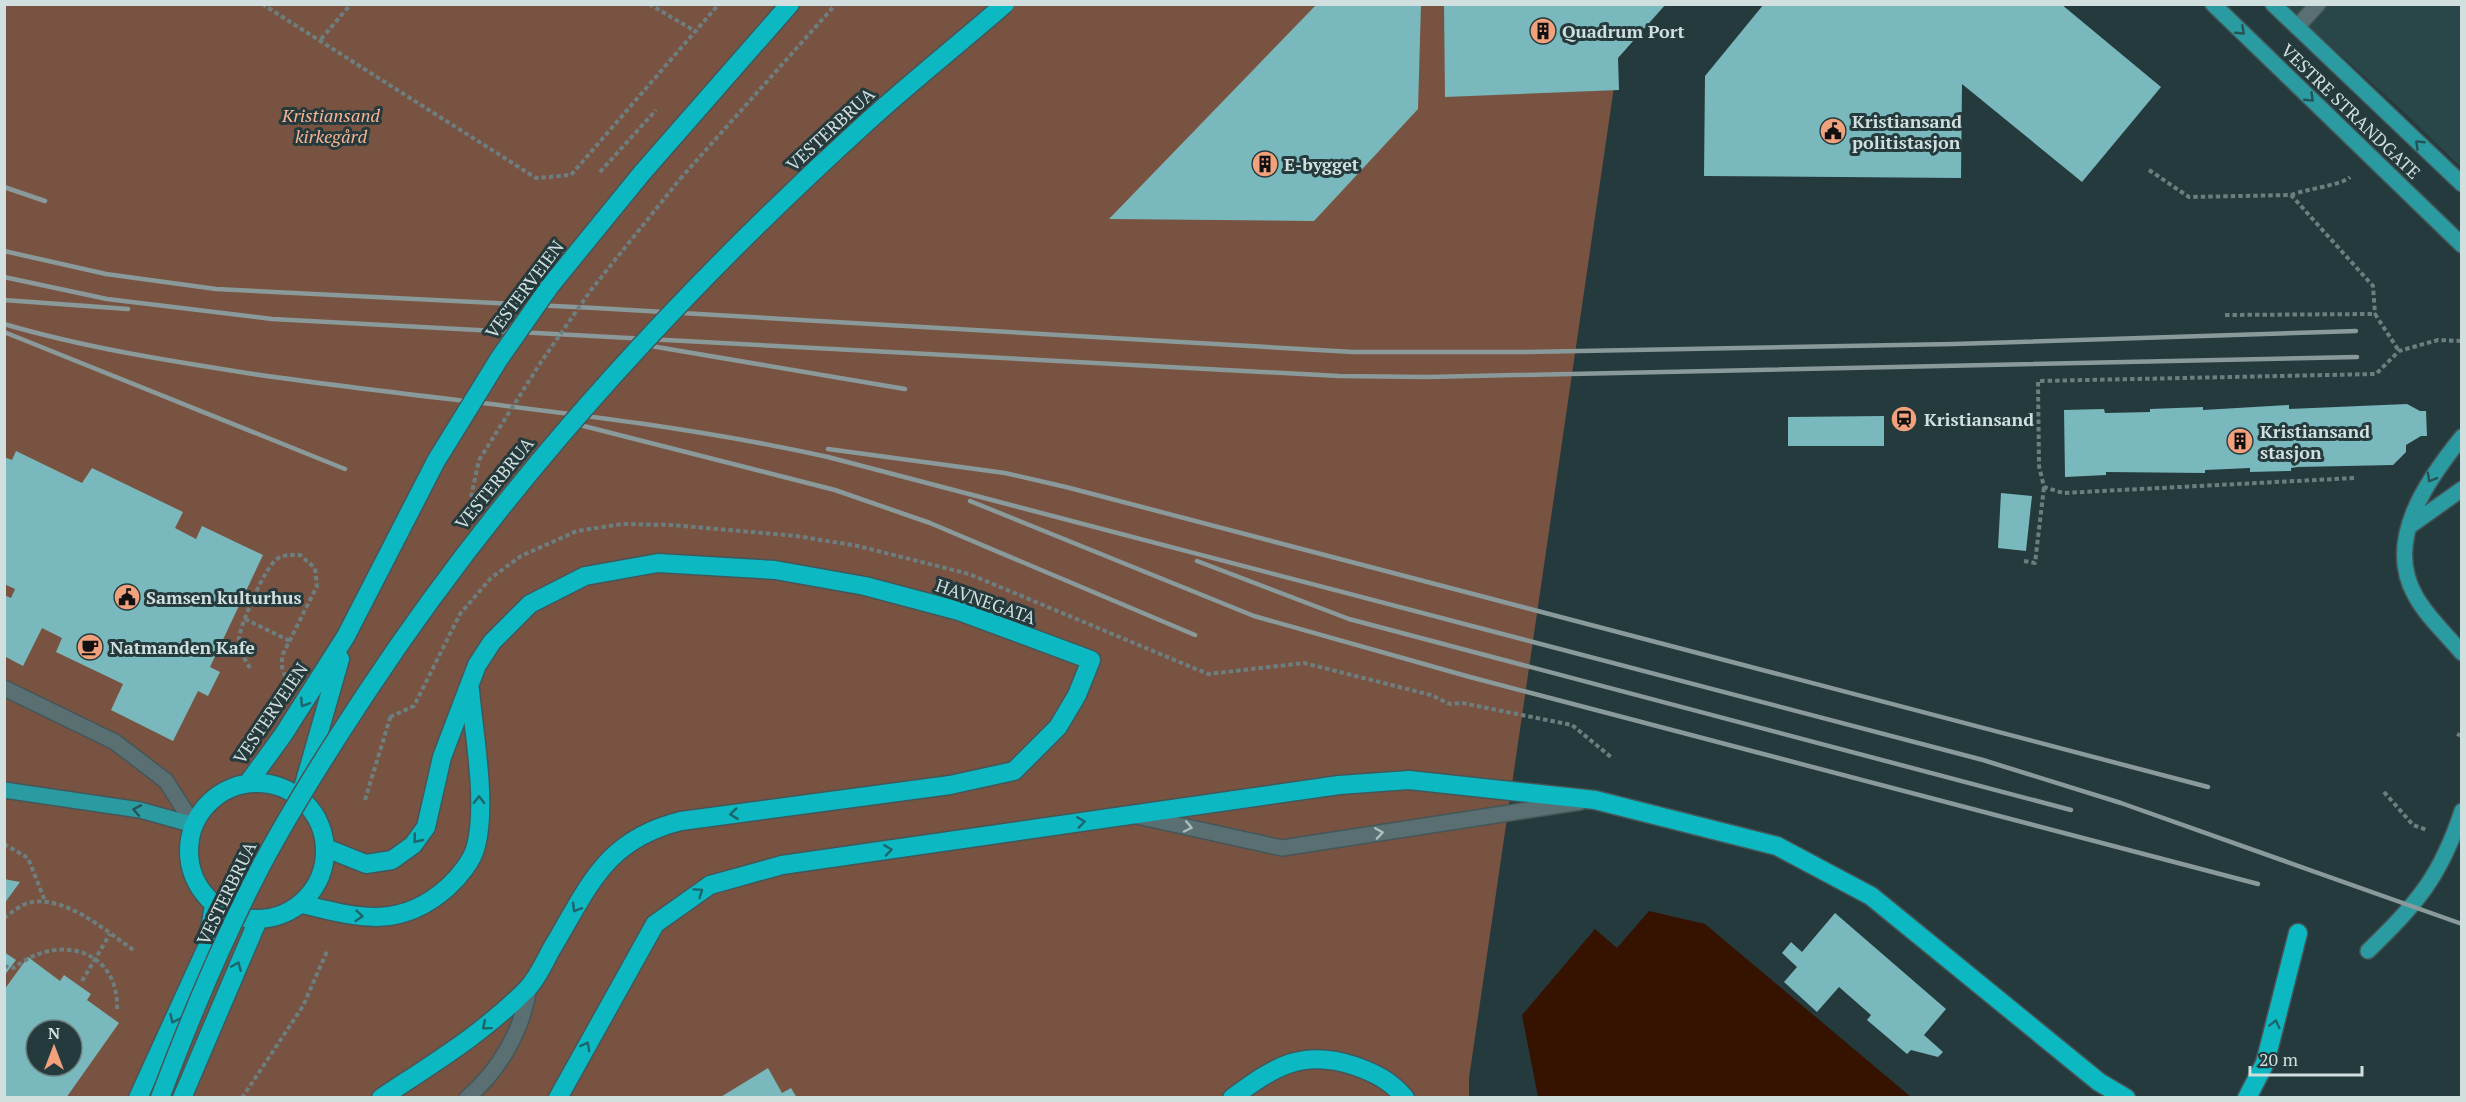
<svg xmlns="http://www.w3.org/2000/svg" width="2466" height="1102" viewBox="0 0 2466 1102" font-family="'PT Serif',serif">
<rect width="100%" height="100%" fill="#253a3c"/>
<path fill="#294749" d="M2285 5H2461V167L2404 112Z"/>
<path fill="#795341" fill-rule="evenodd" d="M5 5H1626L1469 1078V1097L5 1098ZM36 1030H72V1066H36Z"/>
<path fill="#361201" d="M1649 911 1705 924 1911 1097H1538L1522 1015 1595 929 1617 948Z"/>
<path fill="#79b8bc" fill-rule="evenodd" d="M1317 4H1421L1418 109 1314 221 1109 219Z
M1444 4H1666L1618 58 1619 90 1445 97Z
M1764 4H2061L2161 87 2082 182 1962 84 1961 178 1704 176 1705 76Z
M2407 404 2420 411H2426L2427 436H2421L2406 445V452L2393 465 2298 467 2291 468V471L2250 472V468L2205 470V473L2106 472V475L2065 477 2064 410 2104 409 2105 413 2150 412V409L2203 407V410L2289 405V409Z
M1884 416V446H1788V417Z
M16 451 82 483 92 468 183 512 175 528 196 539 202 526 263 555 210 667 220 672 208 696 198 691 173 741 111 710 123 684 56 652 62 638 42 628 23 666 4 656V595L11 598 15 589 4 584V457L12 460Z
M2001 493 2032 496 2026 551 1998 548Z
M4 879 20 882 4 904Z
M1835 913 1946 1009 1924 1035 1943 1052 1938 1057 1911 1050 1907 1054 1867 1020 1871 1015 1839 987 1817 1012 1784 982 1797 967 1782 953 1791 942 1802 952Z
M4 952 16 960 4 976Z
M28 957 60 981 64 975 91 994 87 1000 119 1023 66 1098H4V990ZM36 1030H72V1066H36Z
M768 1068 782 1093 791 1088 797 1098H719Z"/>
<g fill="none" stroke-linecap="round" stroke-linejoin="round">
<defs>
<path id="minor" d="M2297 27 2318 4
M4 688 115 742 166 781 194 825
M1137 816 1282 848 1580 802
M467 1098C500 1070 523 1029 529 987"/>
<path id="major" d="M2213 4 2462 245
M2273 4 2462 184
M2462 437C2428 479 2384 540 2415 595 2426 616 2447 635 2462 653
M2410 526 2462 489
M4 790 140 810 194 825
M2368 951C2417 903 2440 878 2462 811"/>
<path id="highway" d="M642 173 790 4
M189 851a68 68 0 1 1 136 0a68 68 0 1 1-136 0Z
M248 783 283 735 346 636 436 461
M303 788 340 659
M326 848 366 864 392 860 413 845 426 827 442 757 477 665 492 642 530 604 585 576 658 563 775 570 865 586 959 611 1091 660 1077 695 1058 727 1014 771 950 785 681 821C604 840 589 887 551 950 544 963 537 979 527 989 484 1033 432 1064 381 1098
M302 904C359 918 400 930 448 887 458 878 473 860 476 846 487 803 474 735 470 690
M138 1098 207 947 214 905
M182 1098 258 920
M558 1098 655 924 710 885 782 865 1339 785 1409 780 1595 800 1777 846 1871 896 2099 1082 2126 1098
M1232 1098C1274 1067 1302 1048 1355 1066 1375 1073 1391 1081 1405 1098
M2247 1098 2265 1063 2298 933"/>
</defs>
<use href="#minor" stroke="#445658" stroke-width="18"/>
<use href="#major" stroke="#445658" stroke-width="18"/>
<use href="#highway" stroke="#445658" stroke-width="21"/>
<path stroke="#6d7e7f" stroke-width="4" stroke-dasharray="4.5 3" stroke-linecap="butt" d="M262 4 536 178 571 175 719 4
M649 4 695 31
M321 39 351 4
M2149 170 2189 197 2291 195 2373 286 2375 314
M600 172 656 110
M680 179 836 4
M2291 195C2306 189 2342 185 2350 177
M2225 315 2375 314 2399 351
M2354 478 2063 493 2044 487 2039 466 2038 381 2376 374 2399 351 2438 340 2462 341
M471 497 479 460
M2024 561 2035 563 2044 487
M245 619 290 641
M250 668C245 659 238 649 239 638 241 623 265 567 277 559 284 554 292 555 300 555L315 568 317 586 282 656V667L286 679
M390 717 414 706 460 614 491 578 521 556 577 531 622 524 672 525 797 536 858 546 969 574 1208 674 1304 663 1431 695 1450 704 1462 703 1572 725 1611 757
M2457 734 2462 736
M2384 792 2413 825 2427 830
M365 800 391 715
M4 844 28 858 45 901
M4 918C12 912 23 903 32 902 69 897 107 932 135 951
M4 966 14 968C57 933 120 948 117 1011
M82 981 110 934
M242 1098 303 1006 328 949"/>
<use href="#minor" stroke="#596f71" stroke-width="15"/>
<use href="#major" stroke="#2b9ba2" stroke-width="15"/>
<use href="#highway" stroke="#0cb8c2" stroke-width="18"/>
<path stroke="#8a9a9b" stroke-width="4.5" d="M4 187 45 201
M4 251 106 274 216 289 595 308 1353 352H1526L1954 344 2356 331
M4 277 107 299 272 319 1339 376 1427 377 2357 357
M4 300 128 309
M4 324C86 348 170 361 253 374 445 402 639 415 828 457L1983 760 2121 803 2462 924
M4 332 345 469
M651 346 905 389
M572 423 835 490 930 523 1195 635
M828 449 1005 473 1066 487 2208 787
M970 501 1254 616 1470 677 2258 884
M1197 561 1349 619 2071 810"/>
<defs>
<path id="highway-bridge" d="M436 461 499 359 550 286 642 173
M160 1098C190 1018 222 941 261 866 293 806 330 748 367 692 507 480 679 293 866 123 911 82 959 44 1005 4"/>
</defs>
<use href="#highway-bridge" stroke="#445658" stroke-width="21" stroke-linecap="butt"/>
<path stroke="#6d7e7f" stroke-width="4" stroke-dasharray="4.5 3" stroke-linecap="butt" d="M479 460 541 362 591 290 680 179"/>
<use href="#highway-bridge" stroke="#0cb8c2" stroke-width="18"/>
</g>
<defs><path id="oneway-chevron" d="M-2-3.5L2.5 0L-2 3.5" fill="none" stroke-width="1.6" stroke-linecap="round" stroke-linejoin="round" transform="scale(1.5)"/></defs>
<g stroke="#265256">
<use href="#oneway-chevron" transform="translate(2241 31) rotate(43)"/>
<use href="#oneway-chevron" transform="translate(2310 98) rotate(44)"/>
<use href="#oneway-chevron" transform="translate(2419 144) rotate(-136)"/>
<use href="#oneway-chevron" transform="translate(2431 478) rotate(120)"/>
<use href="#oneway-chevron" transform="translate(137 810) rotate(-169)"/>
</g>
<g stroke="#1c666b">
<use href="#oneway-chevron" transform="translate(304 703) rotate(122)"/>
<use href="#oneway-chevron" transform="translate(479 800) rotate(-90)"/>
<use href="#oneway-chevron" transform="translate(734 814) rotate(173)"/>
<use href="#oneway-chevron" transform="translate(1081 822) rotate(-8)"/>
<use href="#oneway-chevron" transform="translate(417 839) rotate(129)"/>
<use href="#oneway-chevron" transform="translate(888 850) rotate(-8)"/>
<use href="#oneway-chevron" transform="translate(699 892) rotate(-35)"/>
<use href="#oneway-chevron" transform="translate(576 908) rotate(121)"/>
<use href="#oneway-chevron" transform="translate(359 916) rotate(5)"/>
<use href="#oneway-chevron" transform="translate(237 966) rotate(-67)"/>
<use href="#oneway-chevron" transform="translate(174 1019) rotate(115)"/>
<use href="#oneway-chevron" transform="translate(2275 1024) rotate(-76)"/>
<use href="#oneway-chevron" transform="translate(486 1026) rotate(140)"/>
<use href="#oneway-chevron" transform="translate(586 1046) rotate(-61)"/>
</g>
<g stroke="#aebdbe">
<use href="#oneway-chevron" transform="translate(1188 827) rotate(12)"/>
<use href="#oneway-chevron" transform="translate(1379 833) rotate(-9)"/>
</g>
<defs>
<symbol id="building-disc" viewBox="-11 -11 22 22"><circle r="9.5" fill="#f1a17c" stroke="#253a3c"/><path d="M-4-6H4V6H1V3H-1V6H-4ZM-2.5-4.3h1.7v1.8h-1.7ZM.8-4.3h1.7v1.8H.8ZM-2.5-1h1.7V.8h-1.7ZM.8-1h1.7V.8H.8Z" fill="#111"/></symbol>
<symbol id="civic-disc" viewBox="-11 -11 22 22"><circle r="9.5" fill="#f1a17c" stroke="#253a3c"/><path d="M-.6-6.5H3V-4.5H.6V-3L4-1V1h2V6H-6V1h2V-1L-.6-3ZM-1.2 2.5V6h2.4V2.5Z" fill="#111"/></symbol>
<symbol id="station-disc" viewBox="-11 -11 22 22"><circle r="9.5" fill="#f1a17c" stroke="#253a3c"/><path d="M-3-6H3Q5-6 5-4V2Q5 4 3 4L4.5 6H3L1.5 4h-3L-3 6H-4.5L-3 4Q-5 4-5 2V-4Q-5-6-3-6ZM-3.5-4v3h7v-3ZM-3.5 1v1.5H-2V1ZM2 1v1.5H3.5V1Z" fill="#111"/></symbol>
<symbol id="cafe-disc" viewBox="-11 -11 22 22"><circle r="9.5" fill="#f1a17c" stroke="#253a3c"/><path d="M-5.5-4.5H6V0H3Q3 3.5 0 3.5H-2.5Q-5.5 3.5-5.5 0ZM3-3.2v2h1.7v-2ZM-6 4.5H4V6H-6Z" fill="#111"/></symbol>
</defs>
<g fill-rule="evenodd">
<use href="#building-disc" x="1528" y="16" width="30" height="30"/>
<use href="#civic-disc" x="1818" y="116" width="30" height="30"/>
<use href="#building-disc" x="1250" y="149" width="30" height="30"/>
<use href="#station-disc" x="1889" y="404" width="30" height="30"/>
<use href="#building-disc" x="2225" y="426" width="30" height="30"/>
<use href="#civic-disc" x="112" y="582" width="30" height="30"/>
<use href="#cafe-disc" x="75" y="632" width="30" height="30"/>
</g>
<g text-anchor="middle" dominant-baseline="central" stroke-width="6" stroke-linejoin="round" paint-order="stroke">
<g font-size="18" font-weight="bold" fill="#d2dfdf" stroke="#253a3c" text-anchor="start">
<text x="1562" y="31">Quadrum Port</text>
<text x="1852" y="121">Kristiansand<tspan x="1852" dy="21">politistasjon</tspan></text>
<text x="1284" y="164">E-bygget</text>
<text x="1924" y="419">Kristiansand</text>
<text x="2260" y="431">Kristiansand<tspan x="2260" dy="21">stasjon</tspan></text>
<text x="146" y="597">Samsen kulturhus</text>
<text x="110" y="647">Natmanden Kafe</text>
</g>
<g font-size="18" fill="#d2dfdf" stroke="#253a3c">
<text transform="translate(2351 111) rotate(44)">VESTRE STRANDGATE</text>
<text transform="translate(830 129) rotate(-43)">VESTERBRUA</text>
<text transform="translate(524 289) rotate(-53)">VESTERVEIEN</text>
<text transform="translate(494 483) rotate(-51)">VESTERBRUA</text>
<text transform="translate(986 601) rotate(19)">HAVNEGATA</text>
<text transform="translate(270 713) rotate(-56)">VESTERVEIEN</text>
<text transform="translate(226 893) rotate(-64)">VESTERBRUA</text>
</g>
<g font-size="18" font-style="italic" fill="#fbb493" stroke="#253a3c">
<text x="331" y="115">Kristiansand<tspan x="331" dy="21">kirkegård</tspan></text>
</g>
</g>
<rect width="2466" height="1102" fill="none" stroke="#d2dfdf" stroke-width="12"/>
<g transform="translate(54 1048)"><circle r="28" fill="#253a3c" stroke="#6a7c7d" stroke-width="1.5"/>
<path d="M0-4.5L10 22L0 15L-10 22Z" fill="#f1a17c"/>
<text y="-9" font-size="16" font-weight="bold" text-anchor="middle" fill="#d2dfdf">N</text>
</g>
<path d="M2250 1066v9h112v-9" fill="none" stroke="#d2dfdf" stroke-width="3"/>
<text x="2259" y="1066" font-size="18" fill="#d2dfdf" stroke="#253a3c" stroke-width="4.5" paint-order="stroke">20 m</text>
</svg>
